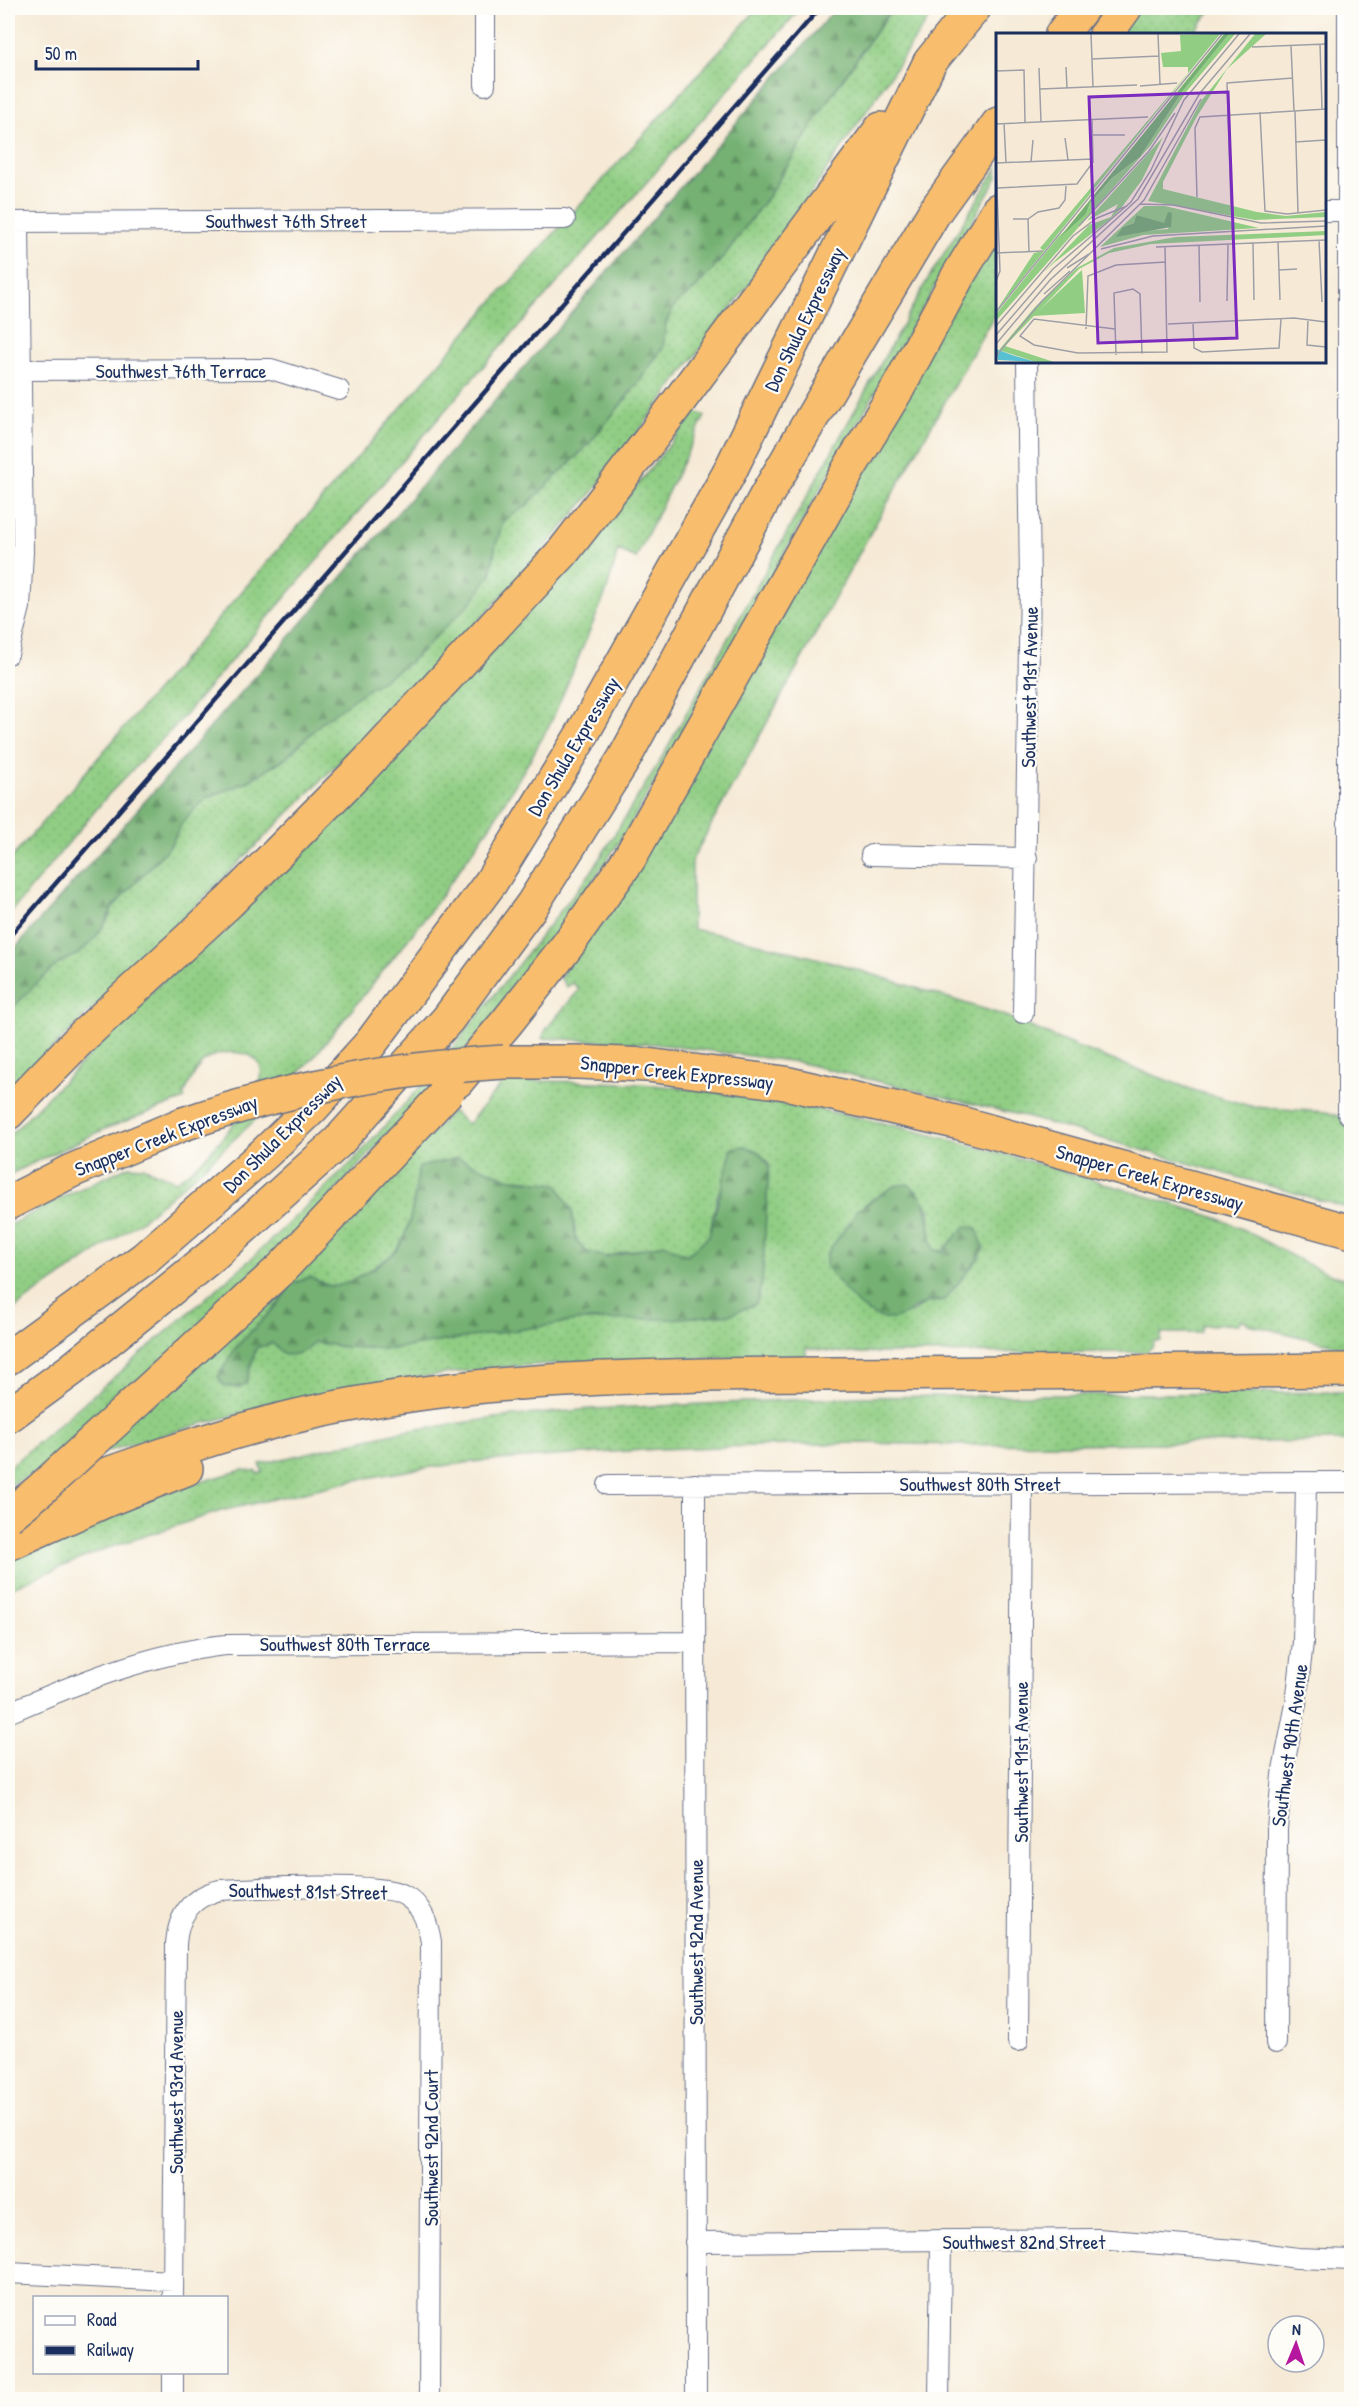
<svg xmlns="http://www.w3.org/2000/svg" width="1359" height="2407" viewBox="0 0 1359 2407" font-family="'Patrick Hand',sans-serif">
<defs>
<pattern id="grass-dots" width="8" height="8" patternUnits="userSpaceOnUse" patternTransform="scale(1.5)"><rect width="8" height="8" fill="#91ce84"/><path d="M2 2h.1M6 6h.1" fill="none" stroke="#7cb174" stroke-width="1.8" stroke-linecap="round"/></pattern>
<pattern id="forest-firs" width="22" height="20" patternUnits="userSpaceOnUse" patternTransform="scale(1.5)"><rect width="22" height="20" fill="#74b172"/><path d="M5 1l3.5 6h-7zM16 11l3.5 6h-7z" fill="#5e9061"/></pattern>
</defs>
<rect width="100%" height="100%" fill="#fdfcf7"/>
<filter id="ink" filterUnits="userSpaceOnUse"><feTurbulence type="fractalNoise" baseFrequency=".0167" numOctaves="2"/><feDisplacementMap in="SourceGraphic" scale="12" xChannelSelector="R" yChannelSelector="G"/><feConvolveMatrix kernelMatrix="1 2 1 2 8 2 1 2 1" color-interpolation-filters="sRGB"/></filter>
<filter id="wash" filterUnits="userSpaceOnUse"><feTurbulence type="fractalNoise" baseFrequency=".008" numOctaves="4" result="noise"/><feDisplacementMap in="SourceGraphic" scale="24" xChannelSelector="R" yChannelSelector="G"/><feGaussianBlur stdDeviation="1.35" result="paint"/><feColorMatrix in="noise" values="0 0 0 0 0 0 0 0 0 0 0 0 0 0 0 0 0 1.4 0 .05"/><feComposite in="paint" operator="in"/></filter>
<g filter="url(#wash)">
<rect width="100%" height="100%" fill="#f6ead6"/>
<path fill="url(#grass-dots)" stroke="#567e71" stroke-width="1.5" fill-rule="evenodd" d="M758 8H801L466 386 177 724 109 794 8 916V862L493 301Z
M892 8H936L753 279 592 493 532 563 445 657 8 1093V1013L33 986 60 962 78 954 107 921 112 908 170 846 182 823 200 803 208 797 247 782 287 757 323 721 365 691 491 574 495 548 503 521 525 507 588 445 638 383 663 347 666 322 676 304 695 289 769 195 828 100Z
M1139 8H1213L1192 34H1119Z
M997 168V177L629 827 557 934 481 1032 307 1222 211 1311 230 1332 372 1198 452 1111 468 1124 504 1081C553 1081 603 1081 653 1085 842 1102 1027 1159 1208 1215 1258 1231 1300 1268 1351 1280V1349L1248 1324 1246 1321 1240 1320 1239 1324 1205 1325 1202 1326 1200 1333H1161V1341H1154L1152 1347 1146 1352 846 1353 806 1348V1356C696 1360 586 1358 476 1370 360 1383 247 1409 135 1443 97 1455 40 1465 8 1487V1468L250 1260 352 1162 432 1074 592 871 658 764 928 279ZM744 1146 759 1152 769 1165 761 1283 731 1314 669 1319 583 1320 391 1349 345 1347 314 1342 306 1350 285 1355 272 1343 256 1348 246 1383 236 1347 278 1304 291 1284 310 1277C316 1280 324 1285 331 1286 346 1288 390 1259 398 1248 412 1229 415 1190 419 1167L458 1158 510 1179 529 1180 572 1210 576 1241 587 1252 605 1257 634 1250 687 1255 709 1236 718 1194ZM894 1186 917 1191 929 1210 930 1241 934 1250 978 1259 944 1300 926 1303 912 1313 856 1301 826 1266 827 1253 864 1205Z
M997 231V310L871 532 692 860V929L742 939 836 963 1003 1015 1077 1047 1196 1091 1254 1107 1326 1112 1351 1120V1209L1015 1114 797 1062 657 1044 542 1038 547 1028 579 990 573 983 567 987 560 978Z
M695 412 705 416 636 558 618 550 607 590 582 649 553 718 530 760 490 826 429 913 350 1012 314 1057 254 1121 193 1177 142 1220 8 1313V1226L63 1197 129 1166 143 1167 176 1181C212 1157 235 1123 258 1087 275 1050 225 1044 203 1062 195 1069 189 1086 183 1095L185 1099 107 1128 8 1175V1137L554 585 599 534Z
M1351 1392V1441L968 1445 858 1443 659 1449 481 1461 417 1469 356 1480 221 1511 102 1550 8 1589V1557L166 1492 242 1470 256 1471 258 1474 263 1472 260 1464 398 1432 503 1417 591 1409 859 1397Z"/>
<path fill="url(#forest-firs)" stroke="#487068" stroke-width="1.5" d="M836 8H892L828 100 769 195 721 260 695 289 676 304 666 322 663 347 638 383 588 445 525 507 503 521 495 548 491 574 473 600 409 663 365 691 323 721 287 757 247 782 208 797 200 803 182 823 170 846 112 908C106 925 94 941 79 953 73 958 64 959 58 964 40 979 24 996 8 1013V956L262 669Z
M744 1146 759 1152 769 1165 762 1283 756 1304 731 1314 669 1319 583 1320 391 1349 345 1347 314 1342C305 1351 299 1355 285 1355L272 1343 256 1348 246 1383 239 1388 224 1386 218 1377 236 1347 278 1304 291 1284 310 1277C316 1280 324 1285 331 1286 346 1288 390 1259 398 1248 412 1229 415 1190 419 1167L458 1158 510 1179 557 1184 572 1210 576 1241 587 1252 605 1257 664 1244 687 1255 709 1236 732 1148Z
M908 1184C936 1204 925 1225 934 1250L943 1251 966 1226 976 1228 984 1248 978 1259 944 1300C939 1301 931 1301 926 1303 916 1307 908 1314 897 1318 867 1326 842 1286 826 1266L827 1253 853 1218 855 1212 894 1186Z"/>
</g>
<g filter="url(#ink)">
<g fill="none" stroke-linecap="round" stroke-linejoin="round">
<defs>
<path id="minor" d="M1348 8V1114
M485 85V8
M1324 211H1352
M8 222 565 219
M19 370 271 369 339 390
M8 654 20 607 23 552 19 222
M871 855 1027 858
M1023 1013 1030 583 1027 362
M695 1484 696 2400
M608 1485 1352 1482
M8 1713C77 1683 151 1653 226 1645L694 1642
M1018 2041 1022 1483
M1276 2043 1277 1829 1282 1775 1296 1704 1303 1642 1306 1483
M695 2242 1098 2239 1247 2251 1297 2258 1352 2260
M8 2273 173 2281
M173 2298 176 1944C178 1915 191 1897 220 1890 255 1888 379 1881 404 1895 422 1905 428 1923 431 1942L429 2400
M173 2400V2372
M939 2400 941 2241"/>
<path id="motorway" d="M1062 34 1082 8
M1106 34 1125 8
M504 1062H578L647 1065 785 1083 960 1123 1352 1232
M457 1081 507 1022 567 946 629 859 850 467 898 388 958 276 998 210
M8 1113 83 1036 229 902 363 767 563 552 650 440 881 129
M8 1203 71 1171 183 1124
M8 1358 145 1258 265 1153 313 1107 371 1043 491 882 580 738 728 475 930 62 974 8
M8 1416 71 1370 214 1254 338 1142 448 1019 532 905 624 759 766 496 817 409 935 211 998 124
M23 1504C108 1474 193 1442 280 1420 457 1376 643 1375 824 1374 1000 1373 1176 1373 1352 1370
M8 1544 107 1500 186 1469"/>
</defs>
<use href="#minor" stroke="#687088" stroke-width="22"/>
<use href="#motorway" stroke="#687088" stroke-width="36"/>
<use href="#minor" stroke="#fff" stroke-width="20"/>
<use href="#motorway" stroke="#f9be6d" stroke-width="33"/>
<path stroke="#1b2f5e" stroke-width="4.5" d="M8 938 820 8"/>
<defs>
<path id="motorway-bridge" d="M183 1124C291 1087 390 1069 504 1062
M8 1516 40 1490 283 1267 448 1091"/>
</defs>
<use href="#motorway-bridge" stroke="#687088" stroke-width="36" stroke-linecap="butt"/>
<use href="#motorway-bridge" stroke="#f9be6d" stroke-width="33"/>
</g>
</g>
<g text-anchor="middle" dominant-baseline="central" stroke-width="4.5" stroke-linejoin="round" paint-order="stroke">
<g font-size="20" fill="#1b2f5e" stroke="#fdfcf7">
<text x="286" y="220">Southwest 76th Street</text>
<text transform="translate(804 319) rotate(-64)">Don Shula Expressway</text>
<text x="181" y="370">Southwest 76th Terrace</text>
<text transform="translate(1029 687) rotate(-89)">Southwest 91st Avenue</text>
<text transform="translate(573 746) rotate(-59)">Don Shula Expressway</text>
<text transform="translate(677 1072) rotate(6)">Snapper Creek Expressway</text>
<text transform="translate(282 1133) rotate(-45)">Don Shula Expressway</text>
<text transform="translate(166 1135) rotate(-21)">Snapper Creek Expressway</text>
<text transform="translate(1150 1177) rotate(16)">Snapper Creek Expressway</text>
<text x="980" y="1483">Southwest 80th Street</text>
<text x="345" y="1643">Southwest 80th Terrace</text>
<text transform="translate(1289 1745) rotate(-82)">Southwest 90th Avenue</text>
<text transform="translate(1020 1762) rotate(-90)">Southwest 91st Avenue</text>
<text transform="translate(308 1891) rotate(1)">Southwest 81st Street</text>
<text transform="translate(695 1942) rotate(-90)">Southwest 92nd Avenue</text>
<text transform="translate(175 2092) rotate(-90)">Southwest 93rd Avenue</text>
<text transform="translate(430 2148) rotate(-90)">Southwest 92nd Court</text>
<text x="1024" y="2241">Southwest 82nd Street</text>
</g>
</g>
<g transform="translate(996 33)">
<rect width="330" height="330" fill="#f6ead6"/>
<path d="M224 1 107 145 0 278 38 220 48 218 44 215 192 40V34H167L165 20 185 18 184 2ZM233 1H239L190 59 155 112 0 288V281L63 203 90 181 94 170 116 145 144 124 186 59ZM259 1H270L231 36 200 85 167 149V156L261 179 290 183 330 179V184L259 187 152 168 205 68ZM167 104 146 147 123 178 112 188 59 229 48 239 93 192 115 184 122 171 91 188ZM148 173H169L263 195 147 202 104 214ZM176 180 172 196 126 200 123 204 127 194 138 190 140 182 159 190H168ZM330 198V202L155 211 113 220 83 236 9 313 58 329H40L3 317 39 274 81 235 118 215 180 204Z" fill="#91ce84" fill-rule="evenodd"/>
<path d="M228 1H233L186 59 144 124 116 145 94 170 90 181 64 204ZM172 179 176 180 175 194 120 204 127 194 138 190 140 182 168 190Z" fill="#74b172"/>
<path d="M86 237 89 280 37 283Z" fill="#91ce84"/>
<path d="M0 316 16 322 40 329 2 327Z" fill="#57c0d3"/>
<path fill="none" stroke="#9e9fa6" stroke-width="1.5" d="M95 1 97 54M162 1 164 51M324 11 326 76M295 13 298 78M256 14 330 11M96 26 163 23M70 34 71 55M43 35 45 89M0 38 28 37 29 89M144 53 181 50M44 56 141 52M299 78 302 180M264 79 269 178 291 181 330 177M8 90 10 130M0 91 152 84M96 102H129M69 105 72 127M299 109 330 107M35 129 37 107M1 155 81 151 97 129 96 86M201 164 199 95 204 84 330 76M144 171 177 172 265 190 330 188M235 173 231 50 297 45M17 186H32L42 179 63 175 69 167 70 153M32 186 33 219M83 193 153 118 179 80M323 207 326 269M282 209 284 267M257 210 258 267M203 212 204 269M160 214 330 207M105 216 157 203 330 193M0 220 47 218M71 235 93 221M283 237 301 236M0 248 4 238 0 130 97 126M48 261 74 238M231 268 232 211M0 279 226 1M312 286 311 312 330 314M197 290 198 315 206 319 283 315 285 286M172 291 298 285 330 289M0 293 77 203 101 185 131 173M90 296 92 243 120 232 170 229M119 296 38 286 24 303 38 312 82 320 171 319 169 213M0 302 57 236 135 169 155 137 188 67 243 1M0 311 54 247 142 166 204 60 254 1M120 322 118 260 137 256 144 261 146 321M0 323 45 269 148 167 205 66"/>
<path fill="#7b2cbf" fill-opacity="0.15" stroke="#7b2cbf" stroke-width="3" d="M232 59 241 305 102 310 93 64Z"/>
<rect width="330" height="330" fill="none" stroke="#1b2f5e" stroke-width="3"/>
</g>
<rect width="1359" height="2407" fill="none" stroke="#fdfcf7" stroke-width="30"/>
<rect x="33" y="2296" width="195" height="78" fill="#fdfcf7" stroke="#a3aaba" stroke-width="1.5"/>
<rect x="45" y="2316" width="30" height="9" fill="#ffffff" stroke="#a3aaba" stroke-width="1.5"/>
<text x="87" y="2326" font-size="18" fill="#1b2f5e">Road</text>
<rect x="45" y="2346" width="30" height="9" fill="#1b2f5e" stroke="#a3aaba" stroke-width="1.5"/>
<text x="87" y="2356" font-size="18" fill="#1b2f5e">Railway</text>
<g transform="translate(1296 2344) rotate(2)"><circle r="28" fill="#fdfcf7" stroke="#a3aaba" stroke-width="1.5"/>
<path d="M0-4.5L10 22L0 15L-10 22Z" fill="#b5179e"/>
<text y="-9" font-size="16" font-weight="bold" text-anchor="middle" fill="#1b2f5e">N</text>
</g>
<path d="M36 60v9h162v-9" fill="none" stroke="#1b2f5e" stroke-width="3"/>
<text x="45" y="60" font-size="18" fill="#1b2f5e" stroke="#fdfcf7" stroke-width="4.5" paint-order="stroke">50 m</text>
</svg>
